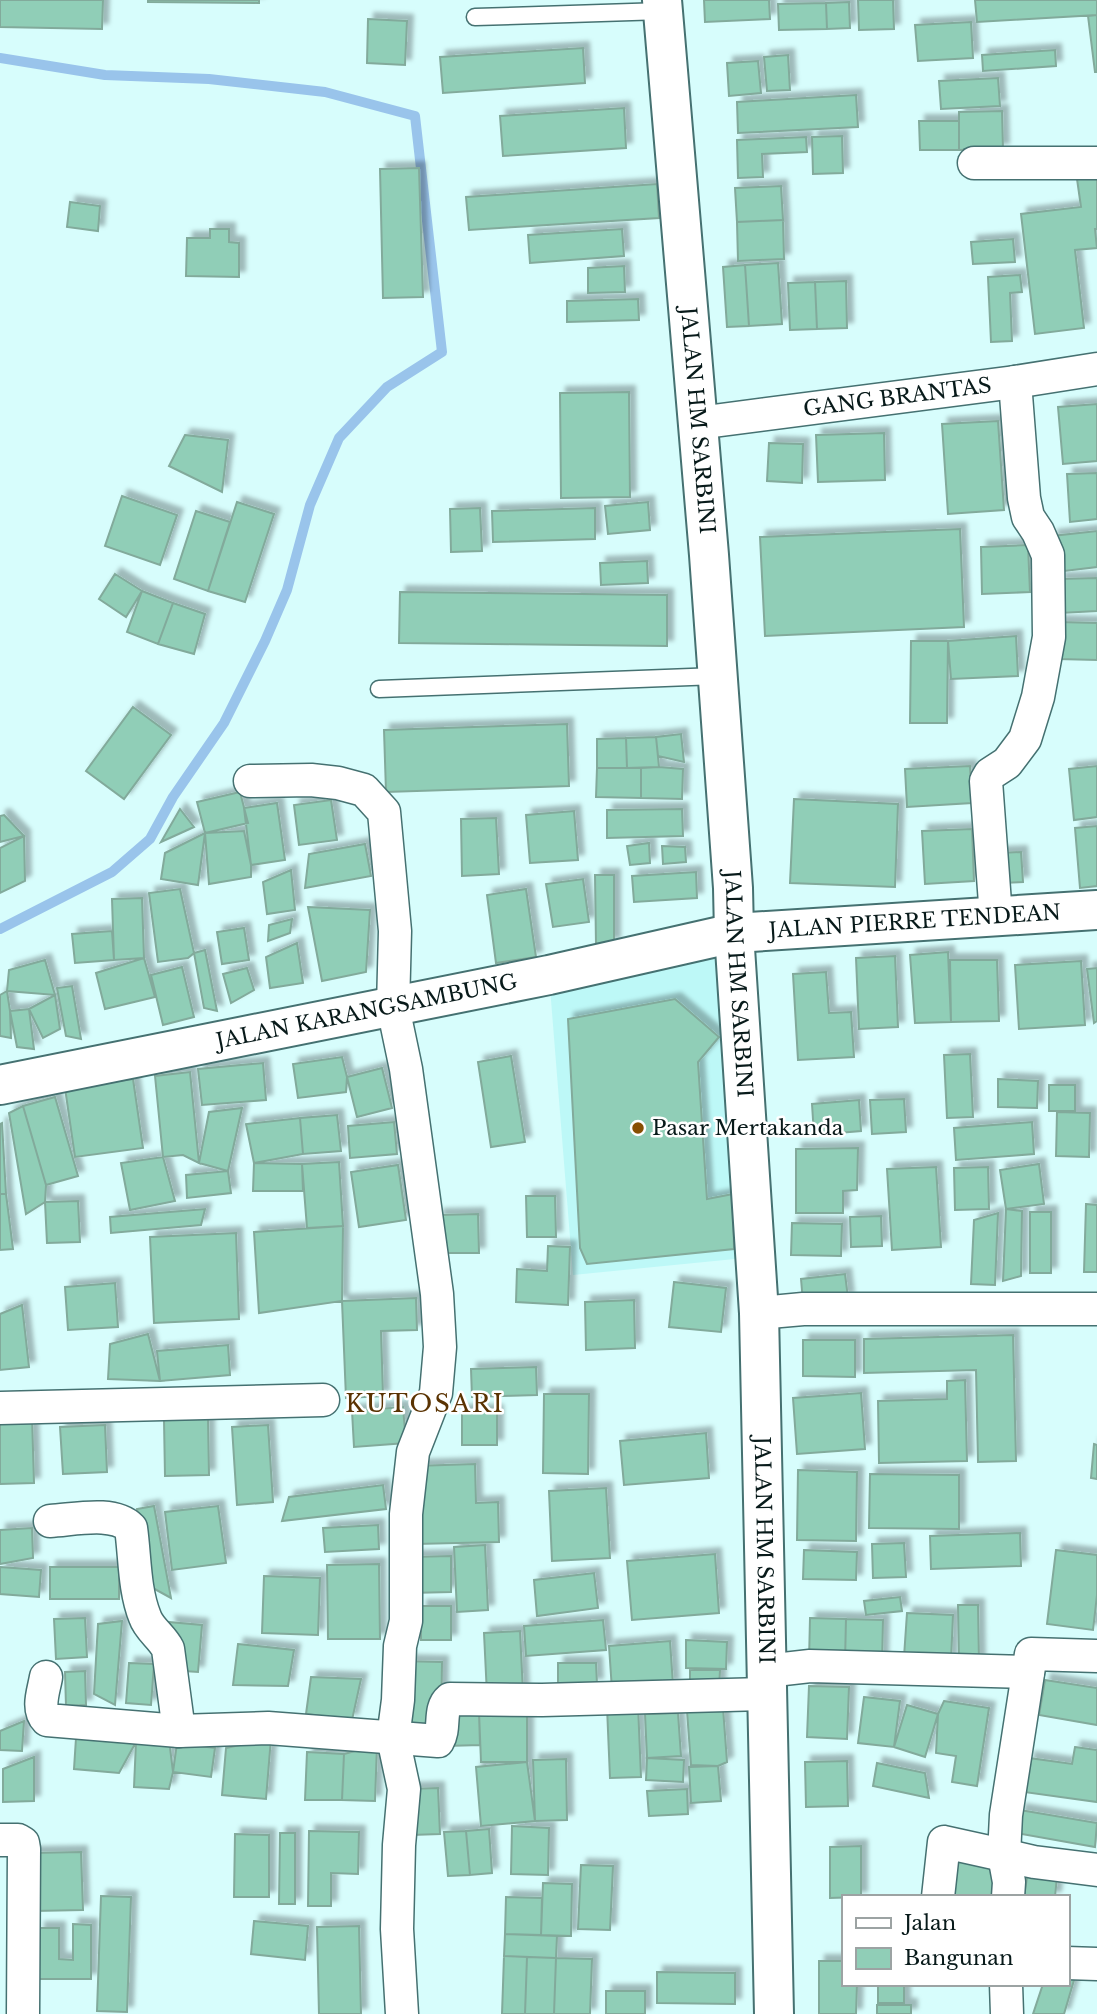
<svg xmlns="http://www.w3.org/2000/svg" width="1097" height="2014" viewBox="0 0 1097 2014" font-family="'Libre Baskerville',serif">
<defs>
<filter id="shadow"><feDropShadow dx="6" dy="-6" stdDeviation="2" flood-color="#0004"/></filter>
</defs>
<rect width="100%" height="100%" fill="#d7fdfc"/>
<path fill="#bdf8f7" d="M734 933 755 1257 573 1275 549 975Z"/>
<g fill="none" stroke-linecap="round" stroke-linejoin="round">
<path stroke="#99c4eb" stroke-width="10" d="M0 58 105 75 209 79 325 92 415 116 442 352 387 387 339 438 310 505 287 590 265 641 224 723 173 797 150 839 112 872 0 929"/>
</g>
<path fill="#90ceb7" stroke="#82aa9b" stroke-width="2" filter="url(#shadow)" d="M0 0H103L102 29 0 27Z
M148 0H259V3L148 2Z
M704 0H769L770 19 705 22Z
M858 0H893L894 29 859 30Z
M975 0H1097V15L977 22Z
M849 2 850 28 827 29 826 3Z
M826 3 827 29 779 30 778 4Z
M1097 15V72H1095L1088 16Z
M368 19 407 21 405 65 367 63Z
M971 22 973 58 918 61 915 25Z
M583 48 585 83 443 93 440 57Z
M1055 50 1056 66 983 71 982 55Z
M788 55 790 90 767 91 764 57Z
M758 61 761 93 729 96 727 63Z
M998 78 1000 106 941 109 939 81Z
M856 95 858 127 738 133 737 102Z
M624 108 626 148 503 156 500 116Z
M1002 111 1003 149 959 150V112Z
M919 121H959V150H920Z
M842 136 843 173 813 174 812 137Z
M806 137 807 152 762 154 763 177 738 178 737 140Z
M419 168 423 297 383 298 380 169Z
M1097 177V229H1095L1097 248 1075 250 1084 328 1035 334 1021 214 1081 207 1077 179Z
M657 184 659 218 469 230 466 197Z
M781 186 783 220 737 222 735 188Z
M70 202 100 206 98 231 67 227Z
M783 220 784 259 738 261 737 222Z
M210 229H229V242L239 243V277L186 276 187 238H210Z
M622 229 624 256 530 263 528 235Z
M1013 239 1015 262 973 264 971 242Z
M778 263 782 324 749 326 745 265Z
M745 265 749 326 727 327 723 267Z
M624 266 625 292 588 293V268Z
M1020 275 1022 292 1010 293 1012 341 991 342 988 277Z
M846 281 847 328 817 329 815 282Z
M815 282 817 329 790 330 788 283Z
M638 299 639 320 567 322V301Z
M629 392 630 497 561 498 560 393Z
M1097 404V461L1063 464 1058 407Z
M998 421 1004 510 948 514 942 424Z
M884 433 885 480 818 482 816 435Z
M185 435 228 440 222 492 169 466Z
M769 443 803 444 802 483 767 481Z
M1097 473V519L1070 522 1067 474Z
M122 496 177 515 160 565 105 546Z
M237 502 274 514 245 602 208 591Z
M648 502 650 530 608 534 605 506Z
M480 508 482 551 451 552 450 509Z
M595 508V539L493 542 492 511Z
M196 511 230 522 208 591 174 579Z
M960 529 964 627 765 636 760 537Z
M1097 531V567L1056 572 1052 536Z
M1028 545 1030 592 982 594 981 547Z
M647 561 648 583 601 585 600 563Z
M115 574 142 591 126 617 99 599Z
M1097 578V611L1060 613 1059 579Z
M142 591 173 603 158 644 127 632Z
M400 592 667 595V646L399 643Z
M173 603 205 614 194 654 158 644Z
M1059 622 1097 623V660L1058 659Z
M1016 636 1018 676 951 679 948 641Z
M911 641H948L947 723H910Z
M133 707 171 735 124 799 86 771Z
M567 724 569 786 386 792 384 730Z
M681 734 684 762 658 756 656 737Z
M656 737 659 767 627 768 626 738Z
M626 738 627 768H597V739Z
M970 766 972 803 907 807 905 769Z
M1097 766V817L1074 820 1069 769Z
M659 767 683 769 682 799 641 798V768Z
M597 768H641V798L596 797Z
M240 792 248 823 205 833 197 802Z
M794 799 898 804 895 887 790 883Z
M331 800 337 840 299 845 294 805Z
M277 803 285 860 251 865 244 808Z
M180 809 194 827 161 842Z
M682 809 683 836 607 838V810Z
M574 811 578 860 530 863 526 815Z
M4 815 24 836 0 842V816Z
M496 818 499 874 462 876 461 819Z
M1097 826V886L1080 888 1075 828Z
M972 829 974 881 925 884 922 831Z
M244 831 251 865V877L209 884 205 833Z
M205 833 198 885 161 879 165 853Z
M24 836 25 881 0 893V848Z
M649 843 650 863 630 865 627 846Z
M365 844 371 876 305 888 309 854Z
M662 846 685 847 686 862 663 864Z
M1021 852 1023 882 1002 883 1000 853Z
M291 870 295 910 267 914 263 882Z
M696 872 697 898 634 902 632 876Z
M595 875H614V943L596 944Z
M583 879 589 922 553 927 546 884Z
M180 889 194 953 188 958 158 962 149 893Z
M526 889 536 957 496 963 487 895Z
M142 898 144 958 114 960 112 899Z
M308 907 370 910 366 972 322 981Z
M292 919 290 933 268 941 269 925Z
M244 928 249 960 222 964 217 932Z
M112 931 114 960 75 963 72 934Z
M297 943 303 983 270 988 266 957Z
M205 950 217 1011 204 1008 194 953Z
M948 952 951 1022 915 1023 910 955Z
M895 956 898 1027 859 1029 856 958Z
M144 958 155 997 105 1009 96 973Z
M45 960 55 995 7 991 9 970Z
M950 960H997L999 1021 951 1022Z
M1081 961 1085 1025 1019 1029 1015 965Z
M182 967 194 1017 163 1025 151 975Z
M247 968 254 990 231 1003 223 974Z
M1097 968V1021L1094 1023 1087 969Z
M826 972 829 1013 851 1012 854 1057 798 1060 793 974Z
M72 986 81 1039 66 1036 57 988Z
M7 991 10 1011 11 1038 0 1036V995Z
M55 995 60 1029 43 1038 29 1009Z
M675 999 719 1037 698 1062 707 1199 733 1194 734 1249 587 1264 580 1248 568 1019Z
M29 1009 34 1049 17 1047 10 1011Z
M970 1054 973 1117 947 1118 944 1055Z
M511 1056 525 1142 491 1147 478 1062Z
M342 1057 347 1077 346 1092 298 1098 293 1064Z
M263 1063 266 1100 202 1105 198 1069Z
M382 1068 392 1108 357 1117 347 1077Z
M190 1072 199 1163 183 1155 163 1157 155 1076Z
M133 1079 143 1148 75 1157 65 1088Z
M998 1079 1038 1081 1037 1108 998 1107Z
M1049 1085H1075V1111H1049Z
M55 1097 78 1176 46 1185 23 1106Z
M904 1099 906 1132 872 1134 870 1100Z
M859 1100 861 1131 814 1135 812 1104Z
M23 1106 46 1185 45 1202 26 1214 9 1113Z
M242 1108 228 1171 199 1163 209 1112Z
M1057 1112 1090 1113 1089 1157 1056 1156Z
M337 1115 341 1151 303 1154 300 1118Z
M300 1118 303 1154 254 1163 246 1124Z
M394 1122 397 1154 350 1158 348 1126Z
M1032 1122 1034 1154 956 1160 954 1128Z
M2 1123 6 1194H0V1124Z
M858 1148 857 1190 843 1191V1213H796V1149Z
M163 1157 175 1201 130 1210 121 1163Z
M339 1162 343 1226 307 1228 302 1164Z
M254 1163 302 1164 303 1191H253Z
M1039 1164 1044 1204 1006 1209 1000 1170Z
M398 1165 406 1220 359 1227 351 1172Z
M936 1167 941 1247 892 1250 887 1169Z
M988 1167 989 1209 955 1210 954 1168Z
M228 1171 231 1193 187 1198 186 1175Z
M0 1194H6L13 1249 0 1250Z
M526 1196H555L556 1237H527Z
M78 1201 80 1242 47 1243 45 1202Z
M1086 1204 1097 1205V1272H1084Z
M205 1209 201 1225 111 1233 110 1217Z
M1006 1209 1022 1211 1021 1276 1003 1281Z
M1030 1212H1051V1273H1030Z
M998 1213 995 1285 971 1284 974 1220Z
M478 1214 479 1253H439L438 1215Z
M881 1216 882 1246 851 1247 850 1217Z
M792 1223 842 1224 841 1256 791 1255Z
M343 1226 342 1301 259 1313 254 1232Z
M236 1233 239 1319 154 1323 150 1237Z
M548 1246 570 1247 568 1305 516 1302 517 1269 547 1271Z
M845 1274 848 1298 803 1302 801 1279Z
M674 1282 726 1288 721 1332 669 1327Z
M115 1283 118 1327 68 1330 65 1287Z
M416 1298 417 1330 381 1331 383 1396 346 1398 342 1301Z
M634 1300 635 1348 586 1350 585 1302Z
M22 1305 29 1367 0 1370V1314Z
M148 1334 160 1381 108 1379 110 1344Z
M1013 1335 1016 1461 978 1462 976 1370 864 1373V1339Z
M803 1340H855V1377L803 1376Z
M228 1345 230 1375 160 1381 157 1351Z
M536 1367 537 1395 472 1397 471 1369Z
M965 1380 967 1461 879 1463 878 1401 947 1399V1381Z
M861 1393 865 1449 797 1454 793 1398Z
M544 1394H589L588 1474 543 1473Z
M403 1407 406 1443 354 1447 352 1411Z
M462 1411H497V1445H462Z
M32 1417 34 1483 0 1484V1419Z
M208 1419 209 1475 165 1476 164 1420Z
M105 1425 107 1472 63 1474 60 1427Z
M268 1425 273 1502 237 1505 232 1427Z
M706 1433 709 1478 624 1485 620 1441Z
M1094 1444 1097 1445V1479L1091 1478Z
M475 1464 476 1503 498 1502 499 1542 416 1544 414 1466Z
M798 1470 857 1472 856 1541 797 1540Z
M870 1474 959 1475V1529L869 1528Z
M383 1485 386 1509 282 1521 289 1497Z
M606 1488 610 1558 552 1561 549 1491Z
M154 1506 171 1598 151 1587 137 1509Z
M218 1506 226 1563 172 1570 165 1512Z
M378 1525 379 1549 325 1552 323 1528Z
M32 1528 33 1558 0 1564V1530Z
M1020 1533 1021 1566 931 1569 930 1536Z
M904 1543 906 1577 873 1578 872 1544Z
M485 1545 488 1610 457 1612 454 1547Z
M804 1550 857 1552 856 1580 803 1579Z
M1056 1550 1097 1555V1595L1093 1630 1047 1624Z
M715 1554 719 1613 632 1620 627 1561Z
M451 1556V1592L410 1593V1557Z
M379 1564 380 1639H328L327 1565Z
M0 1567 41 1570 39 1597 0 1594Z
M50 1567H119V1599H50Z
M594 1573 598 1608 537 1616 534 1580Z
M264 1576 320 1578 318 1635 262 1633Z
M900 1597 902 1611 866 1615 864 1601Z
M958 1605H978L979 1662 959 1663Z
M421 1606H451V1640H421Z
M907 1613 953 1615 951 1660 904 1657Z
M85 1618 87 1657 56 1659 54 1619Z
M810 1618 846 1619 845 1662 809 1661Z
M846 1619 883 1620 882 1663 845 1662Z
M603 1620 606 1650 526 1656 524 1626Z
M122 1621 115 1705 94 1694 98 1624Z
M169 1622 202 1625 198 1672 184 1671Z
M520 1631 523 1693 487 1695 484 1633Z
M686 1640 727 1642 726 1669 686 1668Z
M670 1641 673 1685 612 1690 609 1646Z
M238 1644 294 1650 288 1686 233 1685Z
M400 1661 442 1662 441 1731 399 1730Z
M129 1663 154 1664 151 1705 126 1703Z
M558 1663H596L597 1684H558Z
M690 1670H720L719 1690H690Z
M85 1671 86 1705 66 1706 65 1672Z
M311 1677 361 1679 352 1720 306 1714Z
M1045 1680 1097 1688V1725L1039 1715Z
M809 1686 849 1687 847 1739 807 1737Z
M864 1697 900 1701 894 1747 858 1743Z
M944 1701 989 1708 977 1786 952 1782 956 1756 936 1753 938 1714Z
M638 1705 641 1777 610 1778 607 1707Z
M907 1705 938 1714 925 1757 894 1747Z
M723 1708 727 1762 718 1766 691 1765 687 1711Z
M527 1710V1762H481L479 1712Z
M479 1712 480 1745 446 1746V1713Z
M678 1713 681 1756 647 1758 645 1714Z
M24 1721 22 1751 0 1750V1731Z
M76 1738 136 1742 119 1773 74 1769Z
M271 1738 266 1799 222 1795 226 1748Z
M169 1740 173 1772 169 1789 134 1787 136 1742Z
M177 1743 215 1748 211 1777 173 1772Z
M377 1745 375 1801 342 1800 344 1754Z
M1075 1747 1097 1750V1802L1024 1792 1029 1758 1072 1764Z
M307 1752 344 1754 342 1800H305Z
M34 1757V1801L3 1802V1769Z
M647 1758 684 1760 683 1782 646 1780Z
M566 1759 567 1820 535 1821 533 1760Z
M847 1761 848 1806 806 1807 805 1762Z
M527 1762 535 1821 481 1826 476 1767Z
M877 1763 925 1773 929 1798 873 1786Z
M718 1766 721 1801 691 1803 689 1767Z
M438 1788 440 1834 411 1835 409 1789Z
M687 1789 688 1814 649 1816 647 1791Z
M1020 1810 1097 1823 1095 1847 1016 1833Z
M512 1826 549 1828 548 1875 511 1874Z
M489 1829 492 1873 470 1875 466 1831Z
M309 1831 359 1832 358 1874 331 1873V1906H308Z
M466 1831 470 1875 448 1876 444 1832Z
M280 1833H295V1904H279Z
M235 1834 269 1835V1897H234Z
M861 1846V1897L830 1898V1847Z
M952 1849 997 1855 994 1897H949Z
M81 1852 83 1910 34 1911 32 1853Z
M581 1865 613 1866 610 1930 578 1929Z
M1028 1871 1057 1876 1055 1897H1024Z
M543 1883 572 1884 571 1936 541 1935Z
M101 1896 131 1897 127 2012 97 2011Z
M506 1897 542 1898 541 1935 505 1934Z
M254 1921 308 1926 305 1960 251 1954Z
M73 1924 91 1925V1979H38L39 1928H59V1959L73 1960Z
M359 1926 361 2014H319L317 1927Z
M505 1934 557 1936 556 1958 504 1956Z
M504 1956 527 1957 525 2014H502Z
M527 1957 556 1958 554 2014H525Z
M556 1958 592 1959 590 2014H554Z
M819 1961H843V1984H857L856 2014H819Z
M657 1972 735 1973V2004L657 2003Z
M1067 1977 1074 1980 1064 2014H1033L1043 1984H1067Z
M878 1984H904V2003H878Z
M606 1991H645V2014H606Z
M877 2005H911V2014H877Z"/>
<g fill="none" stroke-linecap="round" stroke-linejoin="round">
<defs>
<path id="lane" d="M475 17 663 11
M379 689 717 676"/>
<g id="street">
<path d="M974 163H1097"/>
<path id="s1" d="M698 423 1015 382 1097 369"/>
<path d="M250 781 311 780 338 783 364 790 384 812 395 931 393 1007 406 1069 437 1294 440 1347 436 1393 413 1452 406 1514V1621L400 1646 398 1700 393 1738 404 1789 399 1845 397 1929 402 2014"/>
<path d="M996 917 986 781 990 774 1007 763 1025 739 1038 697 1049 637 1048 555 1038 532 1028 517 1024 498 1015 382"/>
<path d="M759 1313 803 1309H1097"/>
<path d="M0 1408 323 1400"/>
<path d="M50 1521C73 1520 113 1510 131 1528 135 1556 134 1590 145 1617 149 1629 162 1637 168 1649L179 1731"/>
<path d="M766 1671 810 1666 1028 1672"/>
<path d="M46 1677C44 1690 36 1709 47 1720L179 1731 268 1728 438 1741C446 1728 438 1709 450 1699L542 1700 766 1694"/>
<path d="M0 1840H18L23 1843 24 1849 23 2014"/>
<path d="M938 1897 944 1842 1034 1862 1097 1870"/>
<path d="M1008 1897 1009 1882 1004 1855 1006 1815 1031 1654 1097 1656"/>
<path d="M1067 1963 1097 1964"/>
<path d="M1006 1984 1007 2014"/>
</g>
<g id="secondary">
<path id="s2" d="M662 0 709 555 733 888 734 933 759 1313 774 2014"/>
<path id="s3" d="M0 1085 549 975 734 933 1097 910"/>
</g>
</defs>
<use href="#lane" stroke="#457171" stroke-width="19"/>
<use href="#street" stroke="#457171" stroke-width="35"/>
<use href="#secondary" stroke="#457171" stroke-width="42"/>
<use href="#lane" stroke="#fff" stroke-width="16"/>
<use href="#street" stroke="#fff" stroke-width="32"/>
<use href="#secondary" stroke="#fff" stroke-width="38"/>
</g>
<circle fill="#884f02" stroke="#fff" stroke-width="2.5" cx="638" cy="1128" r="7"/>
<g text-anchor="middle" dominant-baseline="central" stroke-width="5" stroke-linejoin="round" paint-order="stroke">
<g font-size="21" fill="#081a1a" stroke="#fff">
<text stroke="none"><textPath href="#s1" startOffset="201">GANG BRANTAS</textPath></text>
<text stroke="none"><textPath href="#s2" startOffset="422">JALAN HM SARBINI</textPath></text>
<text stroke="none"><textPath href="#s3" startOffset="931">JALAN PIERRE TENDEAN</textPath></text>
<text stroke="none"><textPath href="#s2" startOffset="987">JALAN HM SARBINI</textPath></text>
<text stroke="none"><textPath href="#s3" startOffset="374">JALAN KARANGSAMBUNG</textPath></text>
<text stroke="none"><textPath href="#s2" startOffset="1554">JALAN HM SARBINI</textPath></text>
</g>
<g font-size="21" fill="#081a1a" stroke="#fff" text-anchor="start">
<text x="652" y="1128">Pasar Mertakanda</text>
</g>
<g font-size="24" letter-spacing="2" fill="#5a3302" stroke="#fff">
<text x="425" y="1403">KUTOSARI</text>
</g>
</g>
<rect x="842" y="1895" width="228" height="91" fill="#ffffff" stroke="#9ca3a3" stroke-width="2"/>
<rect x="856" y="1918" width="35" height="10" fill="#ffffff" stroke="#9ca3a3" stroke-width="2"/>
<text x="904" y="1930" font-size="21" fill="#081a1a">Jalan</text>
<rect x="856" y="1948" width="35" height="21" fill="#90ceb7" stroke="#9ca3a3" stroke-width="2"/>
<text x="904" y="1965" font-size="21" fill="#081a1a">Bangunan</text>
</svg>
